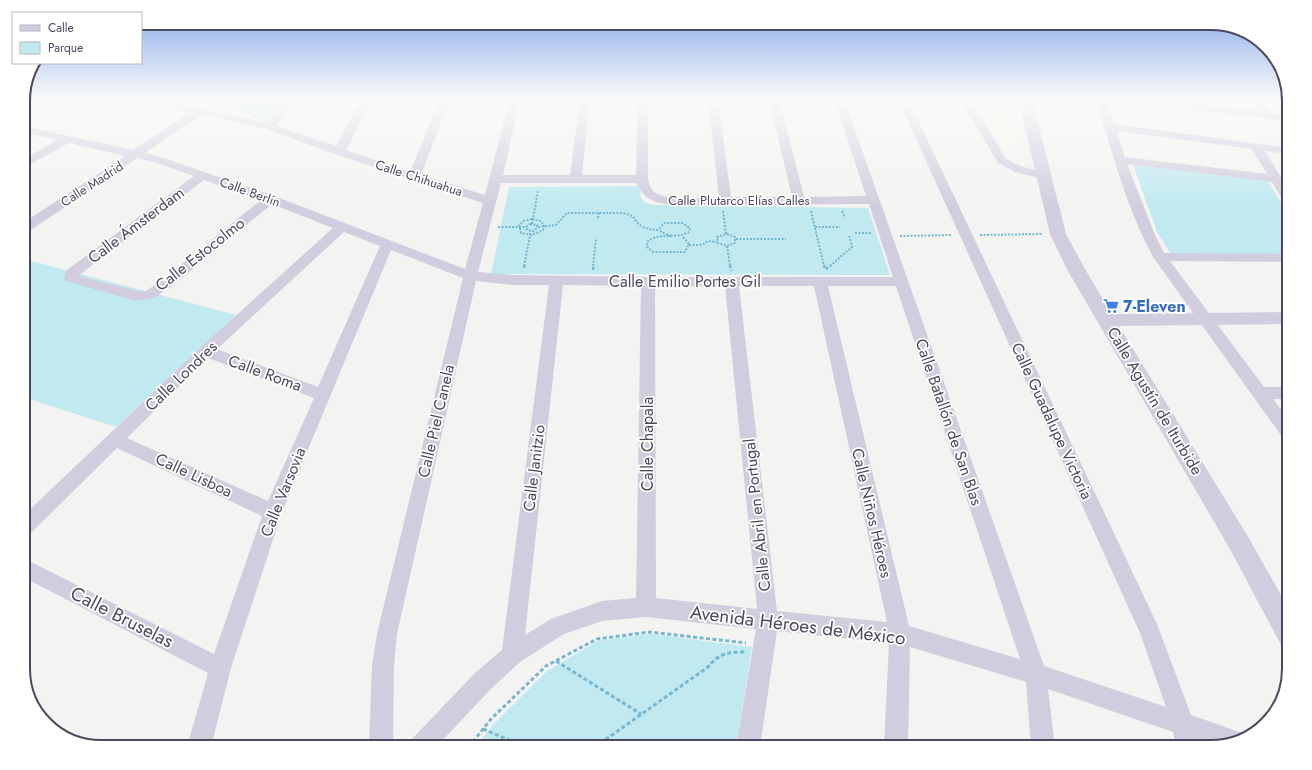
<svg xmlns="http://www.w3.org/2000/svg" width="1312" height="770" viewBox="0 0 1312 770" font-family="Jost,sans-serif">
<rect width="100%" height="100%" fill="#f3f3f1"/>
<path fill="#f5fdec" d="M979 99H1004L1007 103H997L1011 122 1009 123 1018 133H1009L1017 142H1005Z"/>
<path fill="#c0e9f0" d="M186 99H286L269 124 237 109Z
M1133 164 1268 181 1289 216V255H1172L1157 232Z
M640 186C640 198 641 202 653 205L868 208 890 275 491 274 509 187Z
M23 259 236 315 116 427 23 397Z
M650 634 752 647 736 747H475L493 725 547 671 598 641Z"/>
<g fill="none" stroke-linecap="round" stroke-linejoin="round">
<path stroke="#77b7cf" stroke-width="2" stroke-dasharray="2 1.5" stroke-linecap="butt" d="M723 211 726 234
M811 211 824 266
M842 211 845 218
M598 218 599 213
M532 219 540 221 544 225 543 230 532 235 521 233 519 225 524 221Z
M530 224 537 225V228L533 231 527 230 526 227Z
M532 224 538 191
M498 227H526
M538 227 556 225 567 213H623L633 216C639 228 648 230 660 230
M815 227H840
M855 233H871
M727 234 735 237V243L727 246 718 243 717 237Z
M980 235 1043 234
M671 236 661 232 660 228 664 223H682L690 228 689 232C675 240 660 231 647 242V247L653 252H685L689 244 682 236
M900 236 951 235
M736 239H786
M689 245H702L708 241 717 242
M727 246 730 266
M524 266 531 231
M593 266 596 239
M830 266 852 247 849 235"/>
<path stroke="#77b7cf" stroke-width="2.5" stroke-dasharray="3 2" stroke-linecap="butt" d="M730 265 731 271
M824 265 825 269
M524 268 525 265
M826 269 831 265
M593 270 594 265"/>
<path stroke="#77b7cf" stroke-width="3" stroke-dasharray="4 2.5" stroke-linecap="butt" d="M556 661 641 714
M483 729 525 747
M469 747 491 719 546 666 597 639 650 632 746 643
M595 747 708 667C719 653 729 652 746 652"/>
<path fill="#d1cdde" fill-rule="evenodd" d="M135 99H157L267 123 284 99H294L276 126 336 146 362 99H372L346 150 410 172 440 99H450L421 175 485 195 510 99H520L503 175H570L580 99H590L582 175H636L638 99H648V179C649 183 650 187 653 191 664 202 703 197 719 197L708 99H718L731 197H792L769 99H779L804 197 866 196 834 99H844L1044 666 1166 707 1140 633 898 99H908L1157 624 1191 715 1242 733 1244 738 1215 746 1198 740 1200 747H1176L1173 732 1048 689 1055 747H1031L1026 682 910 647 908 747H884L889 643 777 631 760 747H736L756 629 646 617 602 621 564 634 520 662 491 689 436 747H408L412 739 475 673 502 650 549 285H512L476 281 397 634 394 665 393 747H369L372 665 377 634 463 278 391 250 282 512 231 668 211 747H187L208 673 23 577V558L214 654 262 516 117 448 30 534 23 536V516L201 347 333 228 272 204 172 286 154 298 137 301 66 281 64 278 67 270 194 176 157 163 137 158 28 232 23 233V223L125 156 69 143 23 168V160L57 140 23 132V126L133 150 191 112 140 102ZM202 114 266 129 335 154 483 203 465 269 274 196 164 158 145 153ZM204 180 261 200 162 280 146 291H137L78 276ZM501 183H637C642 199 656 203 672 205L869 204 893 277H648L512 275 478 272ZM344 232 380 246 318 387 217 349ZM563 285 641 286 636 598 602 601 551 619 525 635ZM725 286 757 609 656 598 655 287ZM739 286H814L887 622 777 611ZM828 286H896L1020 659 909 626ZM208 358 314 398 268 501 127 438Z
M960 99H970L1006 159 1023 167 1046 172 1048 175 1046 178 1042 179 1015 172 998 163Z
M1096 99H1106L1114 124 1289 148V154L1265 151 1289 191V205L1285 204 1272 182 1127 164 1155 235 1164 253 1289 254V262L1170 261 1264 387H1289V399H1273L1289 420V440L1283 438 1153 257C1127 208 1112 153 1096 99ZM1117 131 1252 149 1267 174 1125 157Z
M1130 99H1163L1258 111 1251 99H1261L1270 112 1289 115V121L1135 102Z"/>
<path fill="#d1cdde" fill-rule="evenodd" d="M1023 99H1036V115L1066 234 1086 271 1112 314 1289 312V324L1119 326 1247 535 1289 609V647L1280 643 1231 551 1068 271 1050 234 1022 115Z"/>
</g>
<linearGradient id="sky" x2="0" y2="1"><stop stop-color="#83a6ea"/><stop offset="0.48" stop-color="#fafaf9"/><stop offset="1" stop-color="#fafaf9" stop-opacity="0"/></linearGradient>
<rect width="1312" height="207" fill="url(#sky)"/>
<defs>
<symbol id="supermarket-bare" viewBox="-9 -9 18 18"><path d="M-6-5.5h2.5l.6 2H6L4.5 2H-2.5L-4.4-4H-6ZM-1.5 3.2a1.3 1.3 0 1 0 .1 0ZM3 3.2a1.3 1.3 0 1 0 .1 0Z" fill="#3f7fe0" stroke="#fff" stroke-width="2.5" paint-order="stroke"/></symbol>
</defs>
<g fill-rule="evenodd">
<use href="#supermarket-bare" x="1100" y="295" width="22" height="22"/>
</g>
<g text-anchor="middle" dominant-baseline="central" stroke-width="3.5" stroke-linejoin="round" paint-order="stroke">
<g font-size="13" fill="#4e485f" stroke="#fff">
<text transform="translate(419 178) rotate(18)">Calle Chihuahua</text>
<text transform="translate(92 184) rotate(-33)">Calle Madrid</text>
<text transform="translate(250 192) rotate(20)">Calle Berlín</text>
<text x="739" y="200">Calle Plutarco Elías Calles</text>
</g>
<g font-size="16" fill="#4e485f" stroke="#fff">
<text transform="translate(136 225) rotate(-37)">Calle Ámsterdam</text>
<text transform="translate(200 254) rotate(-38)">Calle Estocolmo</text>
<text x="685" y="281">Calle Emilio Portes Gil</text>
<text transform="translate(265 373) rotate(20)">Calle Roma</text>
<text transform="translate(181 376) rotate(-44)">Calle Londres</text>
<text transform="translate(1155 401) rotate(59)">Calle Agustín de Iturbide</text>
<text transform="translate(436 421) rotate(-77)">Calle Piel Canela</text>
<text transform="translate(1052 421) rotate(65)">Calle Guadalupe Victoria</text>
<text transform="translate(949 422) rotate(71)">Calle Batallón de San Blas</text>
<text transform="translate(647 444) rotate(-90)">Calle Chapala</text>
<text transform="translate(534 468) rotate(-83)">Calle Janitzio</text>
<text transform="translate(194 475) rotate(25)">Calle Lisboa</text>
<text transform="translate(283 492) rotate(-68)">Calle Varsovia</text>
<text transform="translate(872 513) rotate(77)">Calle Niños Héroes</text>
<text transform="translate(757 515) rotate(-96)">Calle Abril en Portugal</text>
</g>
<g font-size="16" font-weight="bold" fill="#366cbe" stroke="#fff" text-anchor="start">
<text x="1123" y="306">7-Eleven</text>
</g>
<g font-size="19" fill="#4e485f" stroke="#fff">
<text transform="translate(122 617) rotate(27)">Calle Bruselas</text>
<text transform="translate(798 625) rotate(7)">Avenida Héroes de México</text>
</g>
</g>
<path d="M0 0H1312V770H0ZM101 30H1211A71 71 0 0 1 1282 101V669A71 71 0 0 1 1211 740H101A71 71 0 0 1 30 669V101A71 71 0 0 1 101 30Z" fill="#fff" fill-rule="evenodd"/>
<path fill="none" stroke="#4e485f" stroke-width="2" d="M101 30H1211A71 71 0 0 1 1282 101V669A71 71 0 0 1 1211 740H101A71 71 0 0 1 30 669V101A71 71 0 0 1 101 30Z"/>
<rect x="12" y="12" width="130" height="52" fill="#ffffff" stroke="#b8b6bf"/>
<rect x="20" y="25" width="20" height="6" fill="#d1cdde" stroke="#b8b6bf"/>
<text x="48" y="32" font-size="12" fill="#4e485f">Calle</text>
<rect x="20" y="42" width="20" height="12" fill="#c0e9f0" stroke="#b8b6bf"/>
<text x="48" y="52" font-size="12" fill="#4e485f">Parque</text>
</svg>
